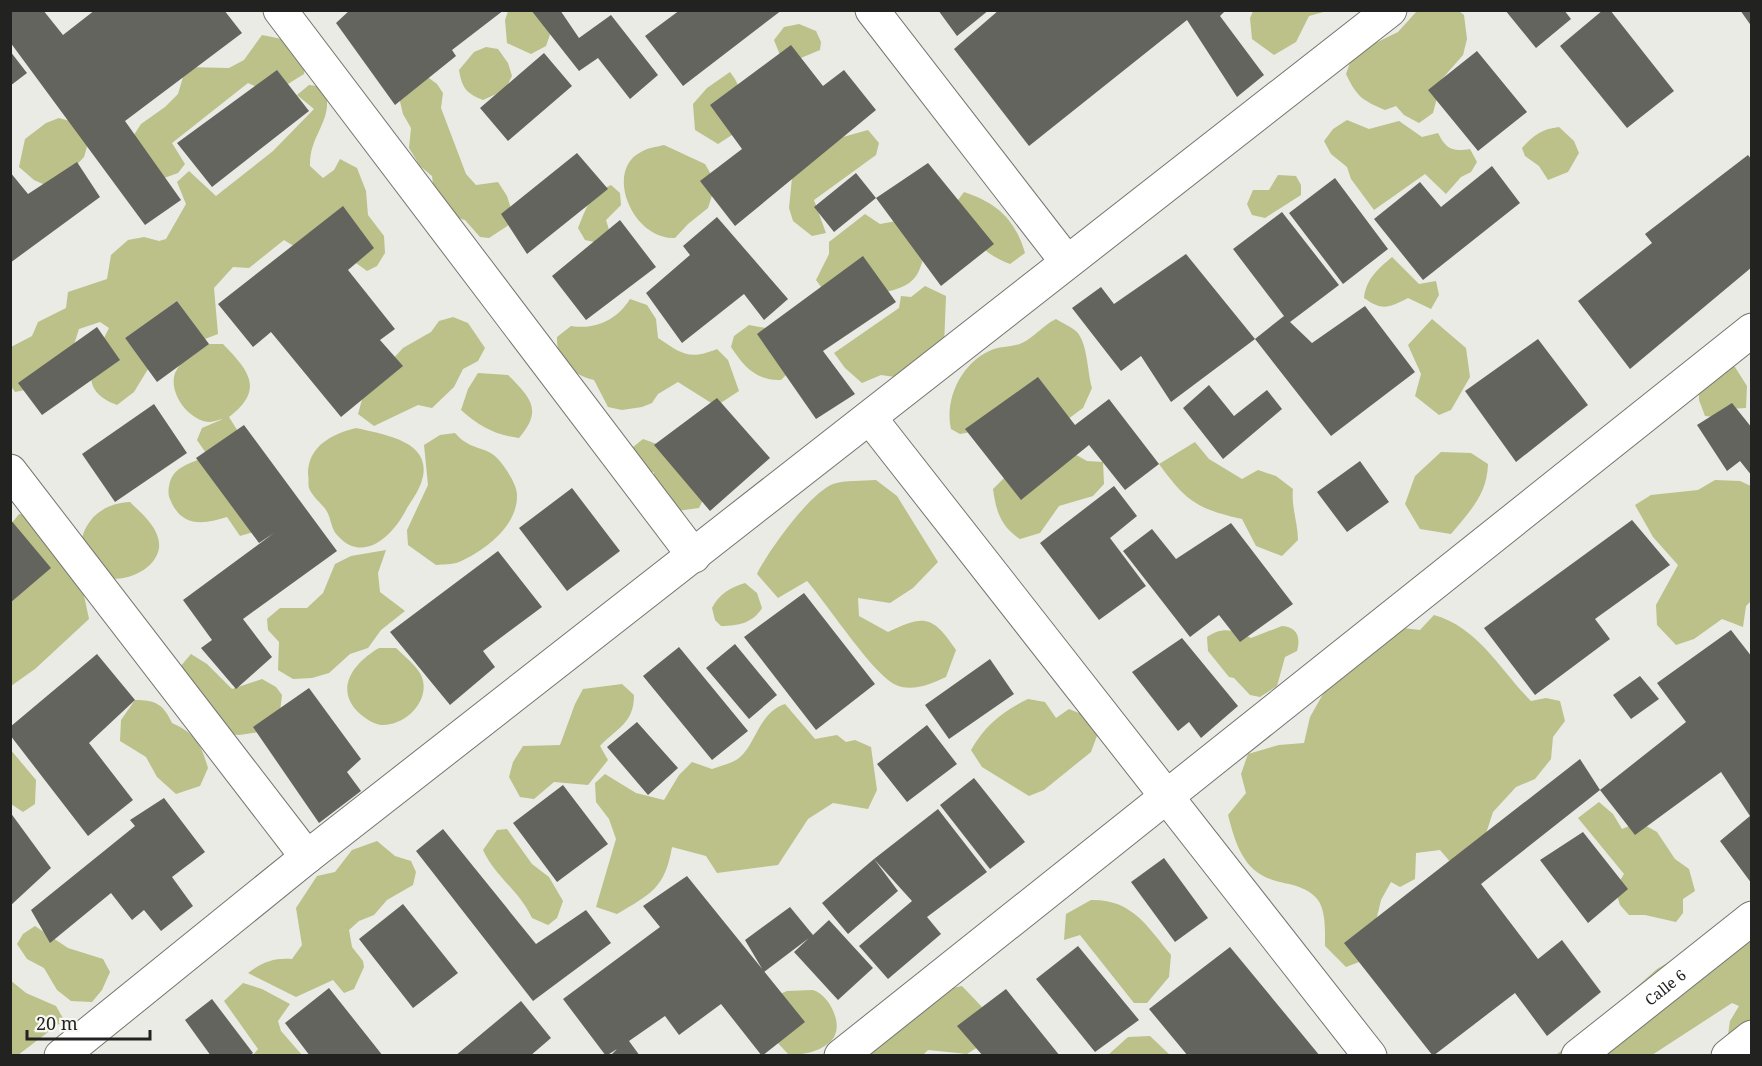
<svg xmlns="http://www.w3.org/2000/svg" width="1762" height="1066" viewBox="0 0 1762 1066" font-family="'Noto Serif',serif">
<rect width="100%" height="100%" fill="#eaebe4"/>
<path fill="#bcc089" d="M549 10 554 23 546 46 531 54 507 43 505 20 508 11Z
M1253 11V10L1327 11 1309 16 1296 42 1274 55 1252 39 1250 18Z
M1417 11H1459L1464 15 1467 39 1463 55 1442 79 1433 113 1419 123 1404 115 1396 106 1385 110C1362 100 1357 97 1346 74L1353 54 1398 32Z
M799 24 816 31 821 42 820 50 796 60H782L774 40 784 27Z
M262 35 282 39 306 59 304 74C281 88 274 96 248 83L172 143 185 164 178 173 156 181 130 141 141 124 165 107 178 94 186 67 229 68 244 60Z
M486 47 498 49 508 63 512 76 505 90 483 100C466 93 462 88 459 70L474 52Z
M730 72C748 95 740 109 732 135L718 144 695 130 693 104 707 88Z
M425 75 437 84 443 93 441 108 466 174 476 185 498 182 507 196 515 221 489 238 480 237 465 220 447 215 435 199 432 176 420 166 409 148 411 128 403 114 398 93Z
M309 85 324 87C336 120 309 133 310 166L323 178 334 170 340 159 357 168 366 191 368 215 384 236 385 253 377 266 367 271 345 255H308L284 240 249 268 233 267 214 288 218 334 205 339 177 301 125 338 148 369 134 392 117 405C74 389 94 359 109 328L100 322 79 329 70 357 30 389 15 392 11 386V347L32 336 38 322 66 308 68 292 107 279 111 255 128 240 144 237 159 241 166 239 186 204 177 182 189 171 216 196 273 151 314 109 297 95Z
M59 118 77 123 90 136 84 157 54 189 34 180 19 167 25 139 46 123Z
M1347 120 1369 129 1399 121 1422 137 1438 133C1446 149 1452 152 1470 149L1477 162 1471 172 1461 177 1446 194 1425 174 1374 210 1351 179 1347 167 1331 154 1324 141 1333 129Z
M1559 127 1574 141 1579 153 1568 172 1548 180 1539 166 1525 156 1522 148C1534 135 1542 129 1559 127Z
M868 130 879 143 876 155 814 200 826 233 812 236 793 221 789 208 793 168 843 137Z
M664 145 705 164 716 183 708 208 688 224 675 238C632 240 604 170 641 152 647 148 656 147 664 145Z
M1278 175 1296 176 1301 185V195L1265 218 1252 215 1247 204 1253 190H1269Z
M611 185 620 193 621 205 606 220 610 233 603 244 585 240 578 228C587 207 589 195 611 185Z
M964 192C997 203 1015 219 1025 253L1010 264C977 251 969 234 955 204Z
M865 214 880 224 902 220 926 250C923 258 921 269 916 276 902 298 850 294 827 295L816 280 829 254V242Z
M1392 257 1419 284 1436 281 1439 295 1431 309 1408 298C1389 308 1382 311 1364 298 1366 279 1378 269 1392 257Z
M925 286 946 296 944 346 902 378 881 375 862 383 845 368 834 353 899 308 901 296 911 297Z
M630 299 647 305 656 319 658 338C681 353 688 361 717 349L728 360 739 391 716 406 678 382 658 394 652 403 642 407 622 410 608 407 594 380C572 375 556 360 557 337L571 326C595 330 617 320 630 299Z
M453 317 468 323 485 348 478 361 463 369 454 387 432 408 418 405 374 426 358 414 365 389 403 348 431 332 439 321Z
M1056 319C1062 323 1072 327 1077 332 1088 345 1087 371 1092 388L1083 408 1064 422 1008 416 997 406 981 430 960 434 951 429C944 398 963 360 994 349 1003 346 1013 347 1022 343 1035 337 1043 325 1056 319Z
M1432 319 1466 348 1470 377 1451 410 1439 415 1415 396 1421 374 1408 345Z
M749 325 777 330 794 367 781 380C757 381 744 367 731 347L734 336Z
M206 344H223C249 371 265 389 229 417L244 441 267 528 240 536 227 517C202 525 181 527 170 499 167 494 169 482 172 477 179 465 196 461 208 456L197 440 202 428 223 419C220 419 214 422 210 422 189 421 168 393 175 373 181 360 194 351 206 344Z
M1722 366 1735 367 1747 386 1746 408 1729 409 1714 417 1705 416 1699 400V386Z
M478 373 508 375C531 398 543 410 519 438 495 435 479 426 461 410L468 389Z
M356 428C386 435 440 442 419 488 416 495 411 501 407 508 395 533 364 566 337 535 331 529 331 517 326 510 321 503 312 496 309 488 308 485 309 478 308 474 308 446 332 434 356 428Z
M455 433C470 451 487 446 498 459 505 467 517 484 517 495 518 526 484 551 459 562 452 565 443 564 436 565L408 545 407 530 428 485 424 445 440 435Z
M643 439 665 447 705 496 699 508 677 511 652 482 654 472H641L634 460 633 447Z
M1195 442 1209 459 1242 479 1258 470 1276 476 1293 489C1291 507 1298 523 1298 540L1282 556 1256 546 1242 519C1197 509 1186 501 1159 464Z
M1071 452 1087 461 1103 462 1104 484 1093 496 1059 506 1040 533 1020 539C1001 527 996 511 993 489L1004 478Z
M1441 452 1471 453 1488 464C1487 495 1470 511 1451 534L1420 529 1405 504 1415 476Z
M876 480 897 496 938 562 913 588 890 603 858 598 859 616 888 632C925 614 933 616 956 650L946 677C931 684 911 693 894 684 870 670 828 605 807 581L778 598 757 574C768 551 810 493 833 484 845 480 863 481 876 480Z
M1715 480 1740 481 1751 486V601L1746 606 1743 627 1722 619 1694 639 1676 645 1657 625 1656 605 1678 565 1653 537 1635 505 1651 495 1698 490Z
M130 502C142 514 161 529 159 548 156 570 122 585 104 576 95 571 87 551 81 542 86 517 105 503 130 502Z
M19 514 30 515 82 586 89 619 35 669 11 686V524Z
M386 550 378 573 380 592 405 611 381 630 368 648 350 654 329 673 312 678 293 679 278 670 279 642 268 630 267 619 280 608H307L323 593 335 564 351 556Z
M745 583 757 593 762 608C753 623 738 626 721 626L715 620 712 608C719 594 731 587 745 583Z
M1434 615C1479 628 1499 669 1531 701L1546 698 1560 701 1565 721 1553 737 1551 759 1535 779 1516 787 1493 812 1479 855 1459 872 1440 850 1416 853 1415 879 1400 887 1391 882 1381 900 1367 959 1346 967 1325 946C1325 932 1326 911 1318 900 1306 885 1289 885 1273 880 1243 871 1235 842 1228 815L1246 793 1241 774 1248 754 1279 745 1304 743 1310 717 1327 687 1403 628 1420 630Z
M1282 626C1297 627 1301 637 1297 651L1285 657 1277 686 1260 697 1250 695 1234 678 1229 677 1208 651 1207 637C1223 626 1234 630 1251 638Z
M379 648H396C404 656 416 665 421 675 432 699 407 725 383 725 374 725 365 718 359 713 333 688 355 662 379 648Z
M191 654 207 664 232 689 262 679 276 687 282 695 280 712 267 731 239 735 227 734 179 668Z
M622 684 634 695C634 723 618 727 600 746L608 760 588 785 554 782 534 799 520 797 509 777 513 762 523 746 560 745 575 704 583 689Z
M1028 699 1045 702 1056 718 1069 709 1086 716 1098 733 1091 752 1044 790 1029 796 982 767 971 750C985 725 1003 711 1028 699Z
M135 700C156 700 163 704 172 723 196 734 201 744 208 768L200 786 176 794 157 777 146 757 120 741 121 720Z
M785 704 815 739 837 735 846 742 855 740 871 747 877 790 868 809 833 803 808 819 778 865 717 873 706 856 672 847C665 888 651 894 617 914L596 907 616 839 609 819 596 802 595 783 605 774 636 793 664 800 679 775 692 762 712 769C720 766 733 763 739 758 756 745 758 713 785 704Z
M10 749 36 780 35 804 23 812 11 804Z
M1599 802 1613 814 1622 829 1639 822 1657 832 1675 859 1689 869 1695 891 1683 899V913L1676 922 1645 915H1629L1620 905 1615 889 1624 874 1578 818Z
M507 829 532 864 549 877 563 901 557 918 548 925 532 918C519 890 496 878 483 850L497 830Z
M377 841 395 856 411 861 416 872 413 885 387 900 374 915 359 921 349 930 352 947 363 961 364 967 354 989 344 993 333 980 296 997 248 973C263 962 273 958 292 959L302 945 296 908 317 876 335 872 352 850Z
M1091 900C1132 899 1147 926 1171 955L1169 977 1147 1003H1134L1080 935 1064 940 1066 914Z
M1751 904V1055H1725L1730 1021 1739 1006 1732 1003 1652 1055 1554 1056 1578 1039 1657 969 1686 952 1712 929Z
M35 926 68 948 103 959 110 972 102 990 92 1002 71 1001 57 990 44 968 27 959 17 944 23 934Z
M10 980 26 993 56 1006 64 1020 18 1055H11Z
M243 983 262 989 290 1004 278 1021 281 1031 302 1055H253L258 1049 224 1001Z
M962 986 982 1007 997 1035 967 1054 928 1050 923 1055 834 1056 942 990Z
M813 990C830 995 847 1029 829 1043 818 1052 802 1055 789 1055L775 1040V996L787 991Z
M1150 1036 1170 1055H1108L1128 1037Z"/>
<path fill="#64645f" d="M10 10H43L63 35 95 10H224L242 33 125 121 181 200 145 225 10 42Z
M350 10H504L452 50 456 56 395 105 336 23Z
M531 10H560L579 38 611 15 658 75 630 99 598 58 579 71Z
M680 10H782L683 86 645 36Z
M938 10H989L957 36Z
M999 10H1226L1220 16 1264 75 1237 97 1187 20 1029 146 954 49Z
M1505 10H1564L1571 19 1536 48Z
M1603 10H1610L1674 91 1627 128 1560 46Z
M1740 10H1752V27Z
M791 45 823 86 844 70 876 110 735 226 700 181 742 149 710 105Z
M10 51 27 73 10 86Z
M1477 51 1527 112 1478 151 1428 90Z
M544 53 572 86 508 141 480 108Z
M277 70 309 111 212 187 177 143Z
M577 153 608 189 527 254 501 214Z
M1748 155 1752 160V267L1630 369 1578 301 1652 243 1645 234Z
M77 162 100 197 10 263V172L28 194Z
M928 163 994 244 941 286 876 198Z
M1492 166 1520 203 1423 280 1374 219 1420 182 1441 207Z
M856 173 876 198 834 232 814 207Z
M1335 178 1388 249 1343 284 1289 213Z
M343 206 374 248 348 270 395 329 380 340 403 366 341 417 271 332 253 347 218 304Z
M1282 212 1339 285 1290 322 1312 343 1365 306 1415 372 1331 436 1255 339 1284 316 1233 249Z
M717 217 788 299 764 320 744 294 682 343 646 293 690 255 683 246Z
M620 220 656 267 586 320 552 276Z
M1186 254 1255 339 1171 402 1141 356 1121 371 1072 308 1101 287 1114 304Z
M863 256 896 302 823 351 855 394 816 419 757 334Z
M177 301 209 344 157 382 125 338Z
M97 327 120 360 42 415 18 383Z
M1538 339 1588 405 1516 462 1465 391Z
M1038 377 1075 425 1109 399 1159 464 1125 490 1089 445 1021 500 965 429Z
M1209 385 1234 416 1267 390 1282 409 1223 459 1183 408Z
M717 398 770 458 710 511 654 445Z
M1732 403 1752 428V476L1740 461 1727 471 1697 425Z
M154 404 187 453 115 502 82 454Z
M244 425 337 551 243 619 272 657 236 689 201 648 212 640 183 600 274 533 259 543 196 458Z
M1360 461 1389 502 1347 532 1317 492Z
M1114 486 1137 516 1110 538 1146 586 1099 620 1040 543Z
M572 488 620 551 567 591 519 528Z
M10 519 51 568 10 603Z
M1632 520 1670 565 1595 619 1610 639 1535 695 1484 628Z
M1231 523 1293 604 1240 642 1219 615 1190 637 1123 551 1152 529 1176 559Z
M498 551 542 607 483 651 495 667 450 705 390 632Z
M804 593 875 684 816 730 744 637Z
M1731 630 1752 657V884L1720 841 1750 816 1721 772 1635 835 1600 790 1686 722 1657 683Z
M1182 638 1238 706 1201 738 1189 722 1178 731 1132 672Z
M735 644 777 695 749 719 706 668Z
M679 647 748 731 712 760 643 676Z
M97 654 135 700 89 743 133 800 88 836 10 735V727Z
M990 659 1014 694 949 739 925 705Z
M1640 676 1659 699 1631 719 1613 695Z
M309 688 361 759 347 772 361 791 319 823 253 727Z
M637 722 678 768 648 795 607 747Z
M927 725 957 764 907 802 877 764Z
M1580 759 1600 790 1481 884 1538 959 1562 940 1601 992 1547 1036 1515 993 1433 1056 1344 943Z
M974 778 1025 842 990 869 940 805Z
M563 785 608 844 557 882 513 823Z
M164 798 205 852 172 877 193 906 161 931 144 910 132 920 111 893 50 943 31 910 135 826 130 820Z
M938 809 987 872 927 917 941 934 888 979 859 946 912 901 874 859 898 891 848 934 822 903 874 859Z
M10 812 51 868 10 906Z
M443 829 536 944 586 910 611 943 533 1001 416 851Z
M1583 832 1628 889 1588 923 1540 860Z
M1164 858 1208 918 1175 942 1131 882Z
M687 876 805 1022 762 1056 721 1004 679 1035 665 1016 629 1041 640 1056H610L617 1049 606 1056 563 999 660 927 643 906Z
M403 904 458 973 413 1008 359 939Z
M790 907 813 935 829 920 873 968 838 1000 794 952 809 938 764 972 745 940Z
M1078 946 1139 1020 1095 1052 1036 979Z
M1230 947 1320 1056H1188L1149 1009Z
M329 988 383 1056H310L285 1023Z
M1006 989 1060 1056H983L957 1026Z
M212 999 253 1053 249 1056H211L185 1020Z
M521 1001 551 1038 530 1056H455Z"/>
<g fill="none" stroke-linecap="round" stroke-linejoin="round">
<defs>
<g id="street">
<path d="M280 10 694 556"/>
<path d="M872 10 1067 262"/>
<path d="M870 418 1370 1056"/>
<path d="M10 471 307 857"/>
<path d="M61 1056 307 857 1390 10"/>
<path d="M841 1056 1752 330"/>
<path id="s1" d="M1578 1056 1752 918"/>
<path d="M1728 1056 1752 1037"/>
</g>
</defs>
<use href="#street" stroke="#757670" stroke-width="35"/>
<use href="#street" stroke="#fff" stroke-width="33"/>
</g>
<g text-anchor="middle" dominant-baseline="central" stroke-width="6" stroke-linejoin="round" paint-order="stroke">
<g font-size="15" fill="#222320" stroke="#f8f8f2">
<text stroke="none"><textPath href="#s1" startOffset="111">Calle 6</textPath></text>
</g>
</g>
<rect width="1762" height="1066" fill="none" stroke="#222320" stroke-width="24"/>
<path d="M27 1030v9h123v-9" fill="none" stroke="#222320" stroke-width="3"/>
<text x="36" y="1030" font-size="18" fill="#222320" stroke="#f8f8f2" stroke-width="4.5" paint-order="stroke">20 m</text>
</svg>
